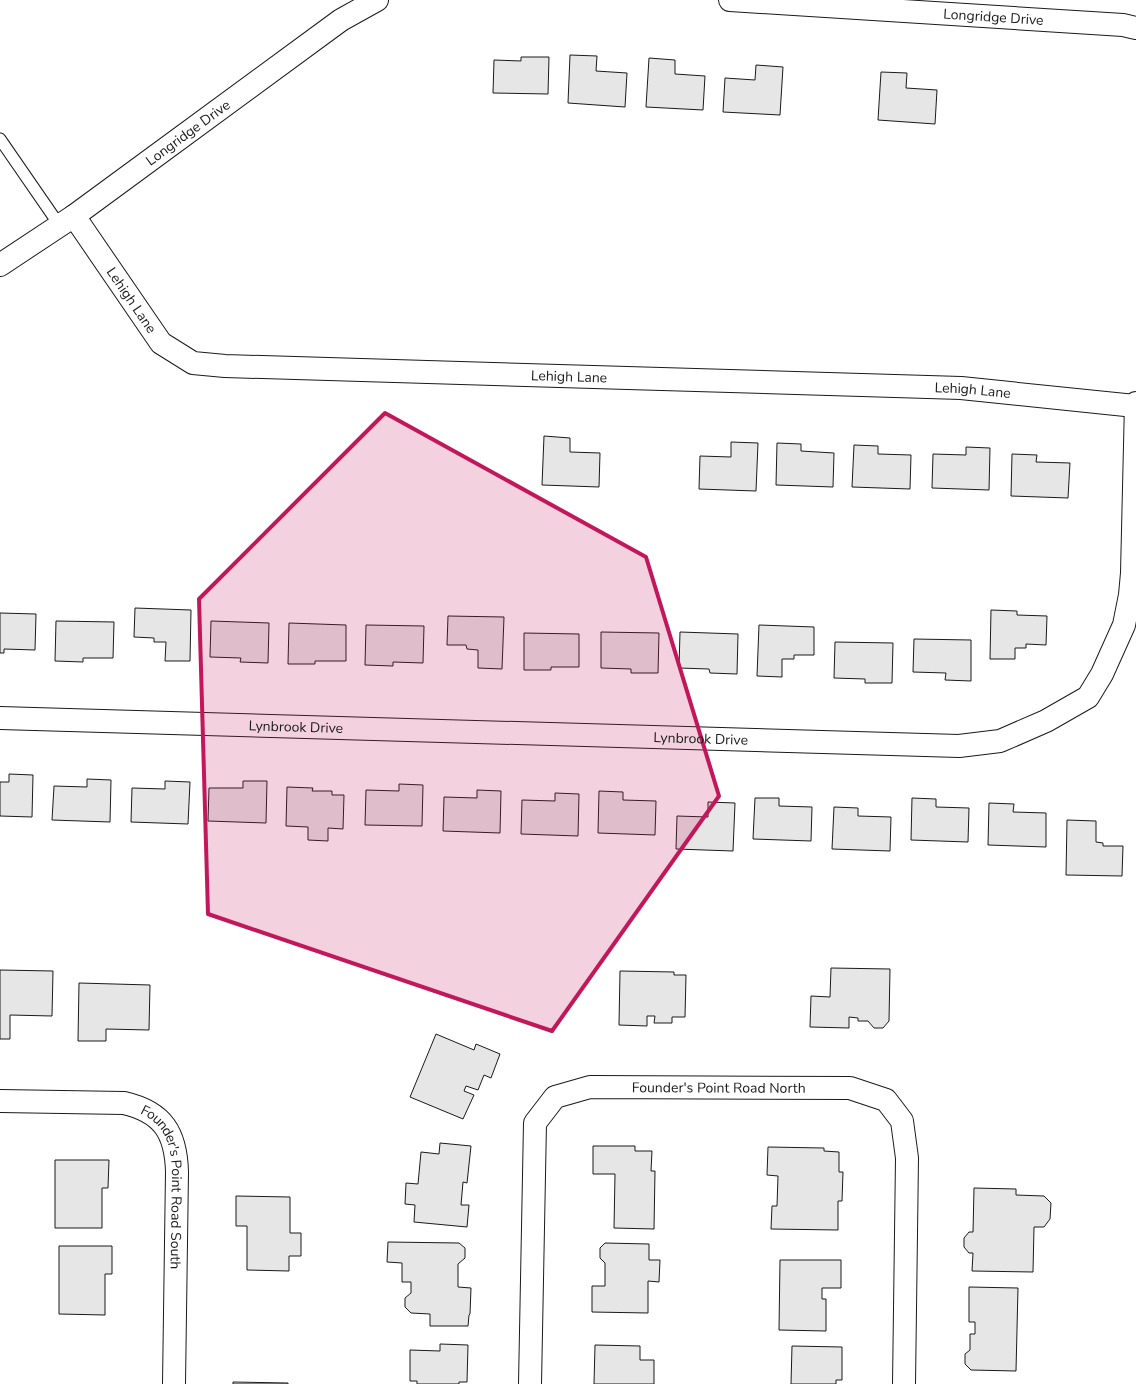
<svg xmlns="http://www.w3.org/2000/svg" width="1136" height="1384" viewBox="0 0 1136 1384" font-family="'Nunito Sans',sans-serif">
<rect width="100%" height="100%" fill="#fff"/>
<path fill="#e6e6e6" stroke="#1a1a1a" d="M570 55 597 56 596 71 627 73 625 107 568 103Z
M521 57H549L548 94 493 93 494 60 521 61Z
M649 58 675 60V74L705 76 703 110 646 107Z
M756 65 783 67 780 115 723 112 725 78 755 80Z
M881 72 907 73 906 88 937 90 935 124 878 120Z
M544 436 570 438V452L600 453 599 487 542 485Z
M731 442 758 443 756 491 699 489 700 456 731 457Z
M777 443 801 444V451L834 453 833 487 776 485Z
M854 445 878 446V454L911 455 910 489 852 487Z
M966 447 990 448 989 490 932 488 933 454 966 455Z
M1012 454 1037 455 1036 462 1070 463 1068 498 1011 496Z
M135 608 191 610 190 661H165L166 642H154V638L134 637Z
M991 610 1017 611V615L1047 616 1046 645 1026 644V648H1015V659H990Z
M0 613 36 614 35 650 4 649V653H0Z
M448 616 504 617 502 669 478 668V650L467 649 466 645H447Z
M56 621 114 622 113 658H83V662L55 661Z
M211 621 269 623 268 663 240 662 241 658 210 657Z
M289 623 346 625V661H315V664H288Z
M366 625 424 626 423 663 393 662V666L365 665Z
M759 625 814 627V655H794V659H782V677L757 676Z
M601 632 659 633 658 673H631V669L601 668Z
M680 632 738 634 737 674 710 673 709 669 679 668Z
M524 633 579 634V667H551V670H524Z
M914 639 971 640V681L945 680 946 673 913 672Z
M835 642 893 643 892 683H865V679L834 678Z
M9 774 33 775 32 817 0 816V782H9Z
M87 779 111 780 110 822 52 820 54 786 87 787Z
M165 781 190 782 188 824 131 822 132 788 165 789Z
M243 781H267L266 823 208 821 209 788H243Z
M399 784 423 785 422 826 365 825 366 790 399 791Z
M287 787 313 788 312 791H332V795H344L343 829 328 828V841L308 840V827L286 826Z
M477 790 501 791 500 833 443 831 444 797 477 798Z
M599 791 623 792V800L656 801 655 835 598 833Z
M555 793 579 794 578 836 521 834 522 800 555 801Z
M755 798H779V806L812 807 811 841 753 839Z
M912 798 936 799V807L969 808 968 842 911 840Z
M708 802 735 803 733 851 676 849 677 816 708 817Z
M989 803 1014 804 1013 812 1046 813V847L988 845Z
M834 807 858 808V816L891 817 890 851 832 849Z
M1067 820 1096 821V842L1103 843V846H1123L1122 876 1066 875Z
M831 968 890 969 889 1021 883 1028H874L868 1021H858V1018L849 1017V1028L810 1027 811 996 830 997Z
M0 970 53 971 52 1016 10 1015V1039H0Z
M620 971 674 972V975H686L685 1017H672V1023H654L655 1016H647V1026L619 1025Z
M79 983 150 985 149 1030 106 1029V1041H78Z
M436 1034 474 1050 476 1044 500 1054 491 1078 484 1075 478 1090 466 1086 464 1091 474 1095 463 1119 410 1097Z
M440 1143 471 1146 467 1183 463 1182 461 1205H469L467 1227 414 1222 415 1205 405 1204 406 1183 418 1184 421 1152 439 1154Z
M593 1146H635V1151H652L651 1171H655L654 1229 614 1228 615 1174H593Z
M768 1147 824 1148V1151L839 1152V1172H843L842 1201H838V1230L771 1229 772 1206H777L778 1176 767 1175Z
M55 1160H109L108 1188H102V1228H55Z
M974 1188 1016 1189V1195L1044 1196 1051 1203 1050 1219 1044 1227H1034L1033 1272 972 1271 973 1253H969L964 1247V1238L969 1232H973Z
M236 1196 290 1197V1233H301V1256H289V1271L247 1270V1226H236Z
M388 1242 459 1243 465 1248V1258L458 1264V1287L471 1288 470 1314 469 1315 468 1326H430V1314L411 1313 405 1307V1298L411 1293V1282H402V1263L387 1262Z
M605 1243 649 1244V1260H660L659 1282 648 1281V1313L592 1312V1286H605V1263L600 1258V1248Z
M59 1246H112V1274H105V1315L59 1314Z
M780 1260H841V1288H822V1299H826V1331L779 1330Z
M969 1287 1018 1288 1016 1371 971 1370 965 1364V1354L970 1350V1334H975V1322H969Z
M440 1344 468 1345 467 1382H459V1384H417V1381H410V1350L440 1351Z
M595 1345 640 1346V1360H654V1384H594Z
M792 1346 842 1347V1380H836V1384H791Z
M233 1382 288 1383V1384H233Z"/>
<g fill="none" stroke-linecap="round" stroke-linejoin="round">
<defs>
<path id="lane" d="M0 139 60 226"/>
<g id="street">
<path id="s1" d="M730 0 1123 25 1136 28"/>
<path id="s2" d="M74 216 161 343 193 363 225 366 961 388 1135 406"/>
<path id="s3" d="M0 265 74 216 341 20 377 0"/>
<path id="s4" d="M0 718 959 746 1000 741 1046 721 1088 697 1102 674 1124 625 1130 595 1132 573 1136 403"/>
<path id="s5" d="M0 1101 124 1103C163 1112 176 1133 177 1172L174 1384"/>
<path id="s6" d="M530 1384 535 1123 555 1097 590 1087 850 1088 886 1100 902 1121 907 1158 904 1384"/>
</g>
</defs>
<use href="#lane" stroke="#1a1a1a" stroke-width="13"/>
<use href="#street" stroke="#1a1a1a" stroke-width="24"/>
<use href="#lane" stroke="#fff" stroke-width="11"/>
<use href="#street" stroke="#fff" stroke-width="22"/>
</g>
<path fill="#c2185b" fill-opacity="0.2" stroke="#c2185b" stroke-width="4" stroke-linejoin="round" d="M385 413 646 557 719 796 552 1031 208 914 199 599Z"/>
<g text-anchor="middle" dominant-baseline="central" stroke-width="4" stroke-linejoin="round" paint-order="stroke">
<g font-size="14" fill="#1a1a1a" stroke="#fff">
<text stroke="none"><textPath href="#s1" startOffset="264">Longridge Drive</textPath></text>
<text stroke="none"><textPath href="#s3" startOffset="230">Longridge Drive</textPath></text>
<text stroke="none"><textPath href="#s2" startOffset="102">Lehigh Lane</textPath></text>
<text stroke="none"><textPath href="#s2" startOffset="568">Lehigh Lane</textPath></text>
<text stroke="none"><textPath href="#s2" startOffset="972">Lehigh Lane</textPath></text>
<text stroke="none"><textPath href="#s4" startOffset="296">Lynbrook Drive</textPath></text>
<text stroke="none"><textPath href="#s4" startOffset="701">Lynbrook Drive</textPath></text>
<text stroke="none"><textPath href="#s6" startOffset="459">Founder's Point Road North</textPath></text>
<text stroke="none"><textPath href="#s5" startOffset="230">Founder's Point Road South</textPath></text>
</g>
</g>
</svg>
